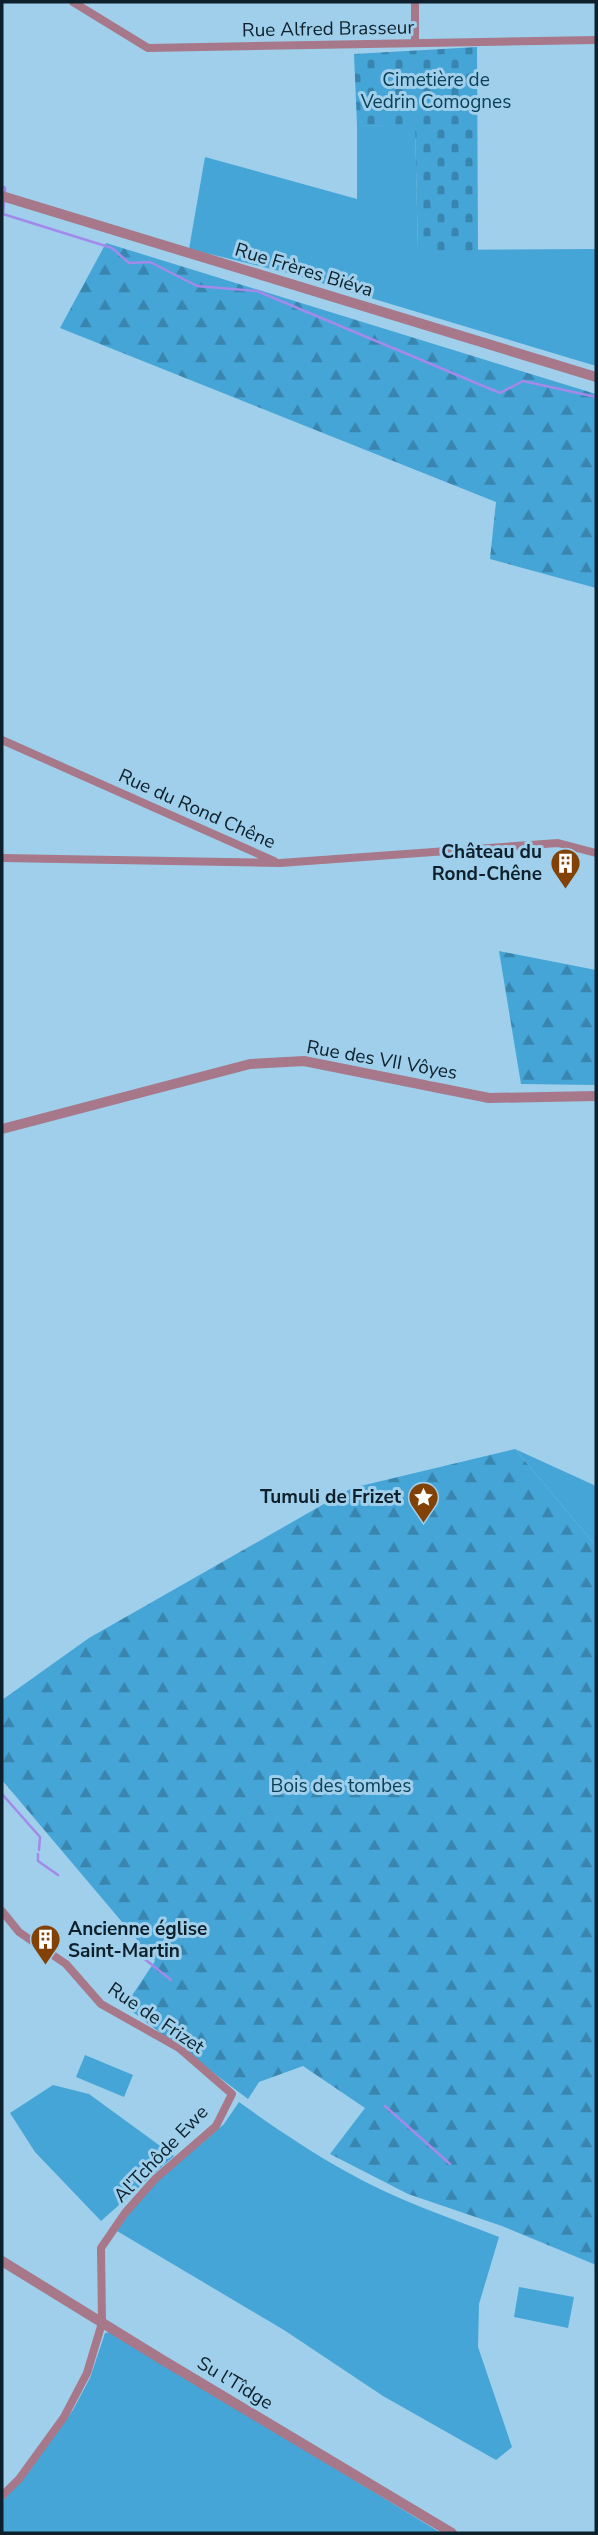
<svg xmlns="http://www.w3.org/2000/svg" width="598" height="2535" viewBox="0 0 598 2535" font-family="'Nunito Sans',sans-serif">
<defs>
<pattern id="forest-firs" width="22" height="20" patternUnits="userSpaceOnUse" patternTransform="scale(1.75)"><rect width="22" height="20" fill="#45a5d7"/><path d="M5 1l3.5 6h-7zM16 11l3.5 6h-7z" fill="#3886af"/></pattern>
<pattern id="cemetery-stones" width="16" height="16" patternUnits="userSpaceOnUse" patternTransform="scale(1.75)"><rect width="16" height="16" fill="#45a5d7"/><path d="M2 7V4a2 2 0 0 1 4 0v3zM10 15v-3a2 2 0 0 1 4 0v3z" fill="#3886af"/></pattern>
</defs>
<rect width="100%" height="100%" fill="#9fcfeb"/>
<path fill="#45a5d7" d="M357 125 415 126 418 250 596 249V366L288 273 189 249 205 157 357 199Z
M515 1449 596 1486V1546Z
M85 2055 133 2075 124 2097 76 2077Z
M53 2085 89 2094 174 2156 101 2221 35 2152 10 2113Z
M239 2102C274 2127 309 2151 347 2172 394 2199 448 2217 499 2237L479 2304 478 2347 512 2447 496 2460 383 2396 284 2330 117 2231 138 2201 158 2180 224 2124Z
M519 2287 574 2297 568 2328 514 2317Z
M112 2332 441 2533H2V2502L39 2457 73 2410 90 2378 105 2333Z"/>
<path fill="url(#forest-firs)" d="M106 243 596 394V588L490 559 496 502 60 328Z
M499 951 596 970V1085L521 1084Z
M515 1449 596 1546V2265L502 2226 408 2194 330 2154 365 2108 303 2066 259 2082 248 2099 125 2006 155 1961 2 1780V1700L89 1638 352 1488Z"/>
<path fill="url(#cemetery-stones)" d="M477 47 478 251 418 250 415 127 357 125 354 54Z"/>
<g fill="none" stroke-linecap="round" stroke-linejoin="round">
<path stroke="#a389ea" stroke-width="2.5" d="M2 186 5 188V195
M4 202 3 214 112 248 129 263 150 262 197 286 257 291 500 393 523 381 596 397
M2 1794 40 1837 39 1850
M38 1854V1861L58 1875
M122 1941 171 1980
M385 2106 450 2164"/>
<path stroke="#a77889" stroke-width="8" d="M73 2 148 48 596 40
M415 2V43
M2 740 274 861
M2 858 280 863 558 843 596 853
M2 1911 19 1932 66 1964 101 2004 179 2048 232 2094 216 2126 155 2179 125 2213 101 2248 102 2323 87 2373 64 2417 19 2479 2 2496"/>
<path stroke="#a77889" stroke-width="10" d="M2 196 596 377
M2 1129 250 1064 304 1061 489 1098 596 1096
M2 2261 161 2359 452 2533"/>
</g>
<defs>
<symbol id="building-pin" viewBox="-11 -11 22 30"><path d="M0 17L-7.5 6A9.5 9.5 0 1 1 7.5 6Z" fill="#824207" stroke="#9fcfeb"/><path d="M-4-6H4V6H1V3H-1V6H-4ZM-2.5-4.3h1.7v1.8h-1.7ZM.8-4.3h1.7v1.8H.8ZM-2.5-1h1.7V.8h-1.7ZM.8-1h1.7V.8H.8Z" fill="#fff"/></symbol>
<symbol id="sight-pin" viewBox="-11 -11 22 30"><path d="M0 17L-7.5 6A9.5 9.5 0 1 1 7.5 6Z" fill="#824207" stroke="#9fcfeb"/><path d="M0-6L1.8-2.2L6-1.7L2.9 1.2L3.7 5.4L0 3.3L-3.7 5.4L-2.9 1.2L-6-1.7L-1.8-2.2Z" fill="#fff"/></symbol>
</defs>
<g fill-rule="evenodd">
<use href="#building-pin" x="548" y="846" width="35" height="47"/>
<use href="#sight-pin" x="406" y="1480" width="35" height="47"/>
<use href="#building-pin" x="28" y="1922" width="35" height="47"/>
</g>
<g text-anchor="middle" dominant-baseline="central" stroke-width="6" stroke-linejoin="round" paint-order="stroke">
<g font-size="19" fill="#0d202b" stroke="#9fcfeb">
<text transform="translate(328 29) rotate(-1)">Rue Alfred Brasseur</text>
<text transform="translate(304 270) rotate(17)">Rue Frères Biéva</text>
<text transform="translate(197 809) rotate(24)">Rue du Rond Chêne</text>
<text transform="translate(382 1060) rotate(10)">Rue des VII Vôyes</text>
<text transform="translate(156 2018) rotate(34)">Rue de Frizet</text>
<text transform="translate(161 2154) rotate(-46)">Al'Tchôde Ewe</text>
<text transform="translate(235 2383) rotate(31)">Su l'Tîdge</text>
</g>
<g font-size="19" fill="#0b4059" stroke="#9fcfeb">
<text x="436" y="80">Cimetière de<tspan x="436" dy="22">Vedrin Comognes</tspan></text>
<text x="341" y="1786">Bois des tombes</text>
</g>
<g font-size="19" font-weight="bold" fill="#0d202b" stroke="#9fcfeb" text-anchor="end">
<text x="542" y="852">Château du<tspan x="542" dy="22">Rond-Chêne</tspan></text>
<text x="401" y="1497">Tumuli de Frizet</text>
<text x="68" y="1929" text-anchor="start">Ancienne église<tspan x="68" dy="22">Saint-Martin</tspan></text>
</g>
</g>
<rect width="598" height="2535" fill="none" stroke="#0d202b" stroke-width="7"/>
</svg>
